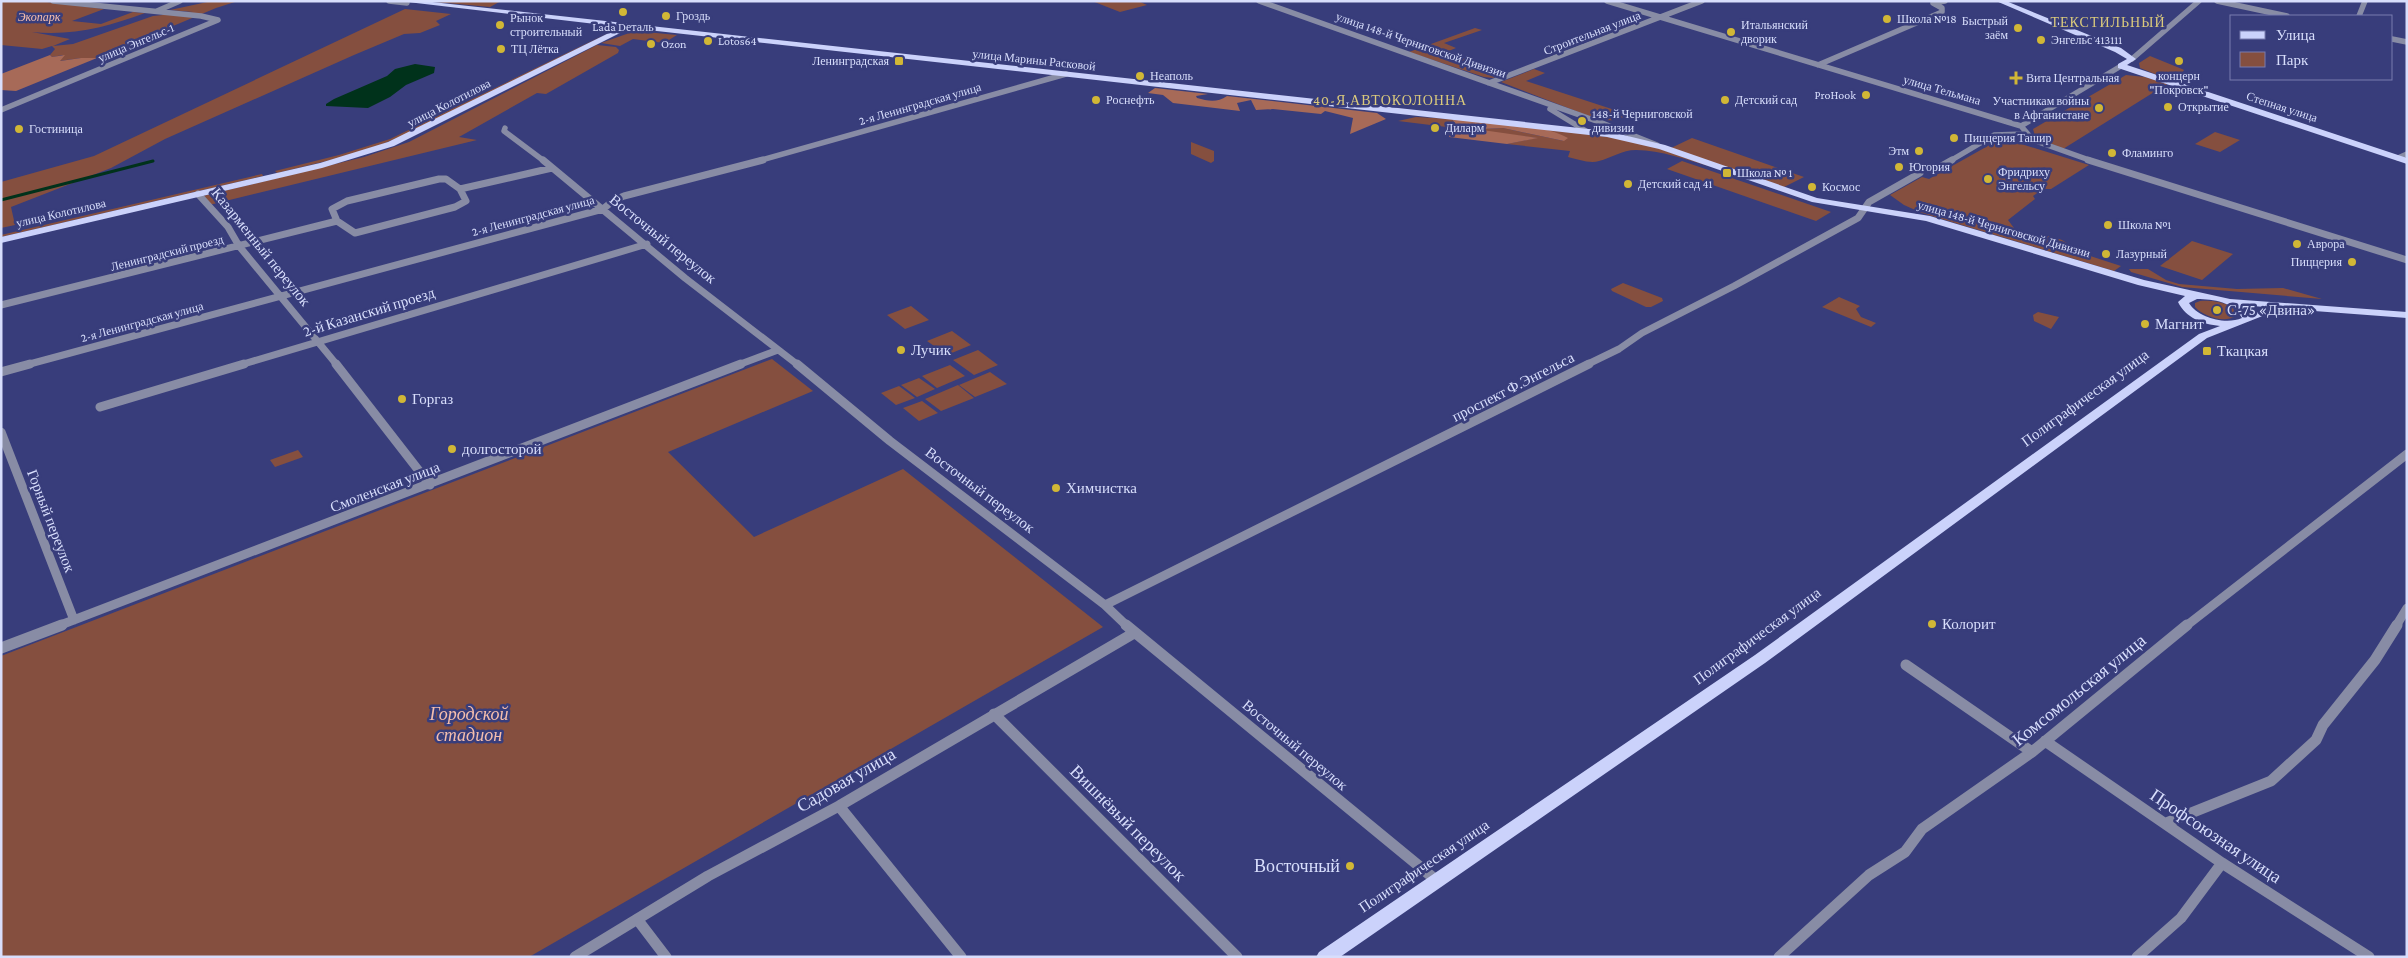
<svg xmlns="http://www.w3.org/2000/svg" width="2408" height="958" viewBox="0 0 2408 958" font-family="'Crimson Pro',serif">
<rect width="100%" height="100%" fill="#383d7b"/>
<path fill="#854f3f" d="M1 1H39L104 9 72 21 101 24 133 12 145 13C107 27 73 36 32 32L70 39 53 46 73 44 153 16 193 12 170 10 212 1H238L216 8 97 58H81L59 61 63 55 52 57 50 55 55 49 52 46 42 49 1 45Z
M425 1H501L490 7Z
M1092 1H1138L1147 5 1120 12Z
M405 9 451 14 436 21 440 25 420 33 404 34 354 55 165 139 111 168 11 207 15 225 1 228V182L94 156Z
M1475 28 1482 30 1444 43 1456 48 1446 52 1507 72 1493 78 1484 77 1409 52Z
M635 31 677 35 664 43 633 39 620 46 601 43Z
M610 32 412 132 380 145 343 157 277 173 275 171 339 155 390 139Z
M597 45 616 47 619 50 618 53 546 94 537 93 459 137 477 140 209 205 203 196 364 157 409 142Z
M2150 56 2182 69 2184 70 2175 82 2140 68 2139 63Z
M1534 69 1545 73 1526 81 1627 114C1619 122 1609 120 1599 120L1501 82Z
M2126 75 2145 77 2167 84 2063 149 2035 136 2033 129Z
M1416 117 1452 119 1456 125 1482 129 1503 128 1564 141 1539 128 1615 138 1657 148 1712 167C1687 160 1661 150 1636 150 1622 150 1611 158 1599 161 1590 164 1577 159 1568 157L1570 151 1507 144 1536 138 1398 121Z
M2215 132 2240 140 2220 152 2195 144Z
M1692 138 1804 177 1784 187 1671 148Z
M2002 138 2089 165 2051 189H2043L2033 196 2035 199 2008 220 2017 232 2031 236H2050L2062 240 2084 254 2121 266 2114 271 1922 213 1904 205 1890 195 1922 177 1929 179Z
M1191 142 1214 151V161L1211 163 1191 154Z
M1682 161 1831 212 1816 221 1667 169Z
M262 174 263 176 1 237V235Z
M2192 241 2233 254 2202 280 2160 266Z
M2129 269H2148L2166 280 2179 284 2237 289 2283 288 2322 299 2182 287 2131 272Z
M1623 283 1662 298 1663 301 1651 307H1646L1612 291 1611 289Z
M1839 297 1860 306 1856 309 1861 317 1876 323 1871 327 1822 307Z
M2200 301C2212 300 2233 302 2237 315 2226 324 2204 317 2195 307V303Z
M911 306 929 320 905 329 887 315Z
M2038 312 2059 317 2051 329 2034 321 2033 315Z
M952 331 971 345 947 355 927 341Z
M978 350 998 365 974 375 953 360Z
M772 359 813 391 668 452 754 537 903 469 1103 627 529 957H1V656Z
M950 365 965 376 937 388 922 376Z
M990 372 1007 384 975 397 959 385Z
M919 378 935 389 917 397 901 385Z
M958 385 974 398 941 411 925 399Z
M899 386 915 398 896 405 881 393Z
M922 401 938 413 919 421 903 408Z
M298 450 303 457 275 467 270 460Z"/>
<path fill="#a76a58" d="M50 55 52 57 65 55 60 61 81 58H97L16 91 1 90V74Z
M1155 88 1208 94 1196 96 1197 98C1208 101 1217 103 1227 96L1377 113 1386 119 1350 134 1353 118 1325 111 1321 114 1273 109 1256 110 1251 100 1237 103 1240 111 1173 103 1163 95 1148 93Z
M1452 119C1485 123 1540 122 1568 138L1564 141 1503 128 1482 129 1456 125Z
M1454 126 1538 138 1507 144 1449 137Z"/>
<path fill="#00321b" d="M415 64 435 67 434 73 406 85 390 97 368 108 326 106V104L334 99 387 76 395 69Z"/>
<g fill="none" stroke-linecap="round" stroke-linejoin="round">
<path stroke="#00321b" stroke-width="3" d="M1 200 153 161"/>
<path stroke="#888ca5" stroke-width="5.5" d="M389 1 407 3
M1259 1 1602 123 1605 128 1591 132
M1607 1 2021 126 2033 140 2092 161
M2217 1 2287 16
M157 11 180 1
M2359 16 2365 1
M2392 39 2407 42
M2132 59 2199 1
M1818 65 1942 12V8L1933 3 1945 1
M1489 83 1702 1
M1550 109 1586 131
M1 110 218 20 201 16 53 1
M1602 123 1657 145
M2021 126 2121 66
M505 128 504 131 544 161
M2398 158 2407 154
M758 161 1066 74
M1950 161 1994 135 2025 134"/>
<path stroke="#888ca5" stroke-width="7" d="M543 160 685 278 798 365
M2088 160 2407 260
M1936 169 1952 160
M198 194 228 227 239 246 337 365
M337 221 332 209 347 201 439 179H446L460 189
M1 305 337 221 355 233 455 207 466 201 460 189 552 168
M26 365 603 209 614 200 624 196 763 160
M240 365 647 244
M738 365 778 350
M1586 365 1619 349 1642 333 1734 286 1858 218 1869 202 1920 173"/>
<path stroke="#888ca5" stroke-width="9" d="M336 364 430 485
M797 364 890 441 1105 605 1127 626
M1 372 30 364
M100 407 244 364
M1 432 74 620
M1105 605 1589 364
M58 626 741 364
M2186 626 2407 454
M2396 626 2407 608"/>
<path stroke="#888ca5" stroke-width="11" d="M1126 625 1436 880
M1 648 62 625
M1906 665 2032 752
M994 714 1237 957
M2045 741 2222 863 2369 957
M839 806 961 957
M2166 823 2271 781 2316 740 2323 725 2375 660 2397 625
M637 919 666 957
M575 957 708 876 839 806 1134 633
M1779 957 1869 875 1905 852 1922 829 2032 752 2187 625
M2137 957 2181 918 2222 863"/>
<path fill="#cbd2fb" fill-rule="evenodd" d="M399 1H423L1607 131 1665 145 1817 198 1930 216 2144 280 2230 299 2407 312V318L2301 310 2260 317 2207 338 1765 663 1340 957H1316L1319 952 1755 655 2199 334 2220 326C2202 324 2186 318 2178 302L2185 296 2138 285 1926 221 1812 202 1659 149 1607 137 630 28 394 146 322 168 1 243V237L320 163 388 142 621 27ZM2197 299C2213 299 2234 302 2242 318 2226 325 2198 318 2189 303ZM2243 305 2275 308 2250 314Z
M1996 1H2006L2121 48 2136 59 2127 65 2407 158V164L2118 68V64L2127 59 2115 52Z"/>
</g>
<g fill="#d1b736" stroke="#383d7b" stroke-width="2">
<circle cx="623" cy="12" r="5"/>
<circle cx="666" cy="16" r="5"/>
<circle cx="1887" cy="19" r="5"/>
<circle cx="500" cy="25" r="5"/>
<circle cx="2018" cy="28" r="5"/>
<circle cx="1731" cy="32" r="5"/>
<circle cx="2041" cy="40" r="5"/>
<circle cx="708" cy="41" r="5"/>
<circle cx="651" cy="44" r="5"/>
<circle cx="501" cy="49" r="5"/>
<rect x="894" y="56" width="10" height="10" rx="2.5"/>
<circle cx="2179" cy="61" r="5"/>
<circle cx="1140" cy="76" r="5"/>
<path d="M2013.5 70.5h5v5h5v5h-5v5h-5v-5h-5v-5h5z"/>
<circle cx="1866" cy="95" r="5"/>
<circle cx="1096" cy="100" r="5"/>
<circle cx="1725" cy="100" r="5"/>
<circle cx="2168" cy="107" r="5"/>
<circle cx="2099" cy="108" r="5"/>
<circle cx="1582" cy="121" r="5"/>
<circle cx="1435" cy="128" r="5"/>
<circle cx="19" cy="129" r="5"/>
<circle cx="1954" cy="138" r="5"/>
<circle cx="1919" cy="151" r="5"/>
<circle cx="2112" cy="153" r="5"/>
<circle cx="1899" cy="167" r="5"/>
<rect x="1722" y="168" width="10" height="10" rx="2.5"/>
<circle cx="1988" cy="179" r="5"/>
<circle cx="1628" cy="184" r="5"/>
<circle cx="1812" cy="187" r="5"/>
<circle cx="2108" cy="225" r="5"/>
<circle cx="2297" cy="244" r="5"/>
<circle cx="2106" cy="254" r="5"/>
<circle cx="2352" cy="262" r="5"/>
<circle cx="2217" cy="310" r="5"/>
<circle cx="2145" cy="324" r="5"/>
<circle cx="901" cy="350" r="5"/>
<rect x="2202" y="346" width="10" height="10" rx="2.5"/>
<circle cx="402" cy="399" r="5"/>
<circle cx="452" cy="449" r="5"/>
<circle cx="1056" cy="488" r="5"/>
<circle cx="1932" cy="624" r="5"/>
<circle cx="1350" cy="866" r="5"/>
</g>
<g text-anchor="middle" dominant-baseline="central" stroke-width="5" stroke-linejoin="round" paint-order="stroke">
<g font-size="12" fill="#d8defc" stroke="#383d7b" text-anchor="start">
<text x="676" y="16">Гроздь</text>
<text x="510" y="18">Рынок<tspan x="510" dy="14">строительный</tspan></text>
<text x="1897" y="19">Школа №18</text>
<text x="2008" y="21" text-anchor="end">Быстрый<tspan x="2008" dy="14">заём</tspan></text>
<text x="1741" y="25">Итальянский<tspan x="1741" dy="14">дворик</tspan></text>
<text x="623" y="27" text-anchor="middle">Lada Dеталь</text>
<text x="2051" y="40">Энгельс 413111</text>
<text x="718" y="41">Lotos64</text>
<text x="661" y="44">Ozon</text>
<text x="511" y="49">ТЦ Лётка</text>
<text x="889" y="61" text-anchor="end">Ленинградская</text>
<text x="1150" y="76">Неаполь</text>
<text x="2179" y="76" text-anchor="middle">концерн<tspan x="2179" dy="14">"Покровск"</tspan></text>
<text x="2026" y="78">Вита Центральная</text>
<text x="1856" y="95" text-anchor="end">ProHook</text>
<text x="1106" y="100">Роснефть</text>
<text x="1735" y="100">Детский сад</text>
<text x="2089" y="101" text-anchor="end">Участникам войны<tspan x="2089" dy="14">в Афганистане</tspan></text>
<text x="2178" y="107">Открытие</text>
<text x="1592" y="114">148-й Черниговской<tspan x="1592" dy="14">дивизии</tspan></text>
<text x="1445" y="128">Диларм</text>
<text x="29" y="129">Гостиница</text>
<text x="1964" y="138">Пиццерия Ташир</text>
<text x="1909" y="151" text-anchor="end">Этм</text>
<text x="2122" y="153">Фламинго</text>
<text x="1909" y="167">Югория</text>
<text x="1998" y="172">Фридриху<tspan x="1998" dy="14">Энгельсу</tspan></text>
<text x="1737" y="173">Школа № 1</text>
<text x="1638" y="184">Детский сад 41</text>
<text x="1822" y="187">Космос</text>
<text x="2118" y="225">Школа №1</text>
<text x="2307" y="244">Аврора</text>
<text x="2116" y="254">Лазурный</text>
<text x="2342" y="262" text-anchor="end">Пиццерия</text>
</g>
<g font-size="12" font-style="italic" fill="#f5bead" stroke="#383d7b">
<text x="39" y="17">Экопарк</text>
</g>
<g font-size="12" fill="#d8defc" stroke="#383d7b">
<text transform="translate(1592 33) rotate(-21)">Строительная улица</text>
<text transform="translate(136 43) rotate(-23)">улица Энгельс-1</text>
<text transform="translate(1421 45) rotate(19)">улица 148-й Черниговской Дивизии</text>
<text transform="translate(1034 60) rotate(6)">улица Марины Расковой</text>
<text transform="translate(1942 90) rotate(16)">улица Тельмана</text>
<text transform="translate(449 103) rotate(-27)">улица Колотилова</text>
<text transform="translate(920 104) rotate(-16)">2-я Ленинградская улица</text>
<text transform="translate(2282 107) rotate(18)">Степная улица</text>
<text transform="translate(61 213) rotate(-13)">улица Колотилова</text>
<text transform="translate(533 216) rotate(-15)">2-я Ленинградская улица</text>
<text transform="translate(2004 229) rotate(16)">улица 148-й Черниговской Дивизии</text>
<text transform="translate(167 253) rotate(-14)">Ленинградский проезд</text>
<text transform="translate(142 322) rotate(-15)">2-я Ленинградская улица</text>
</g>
<g font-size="14" letter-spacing="1" fill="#dbca7c" stroke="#383d7b">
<text x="2108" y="22">ТЕКСТИЛЬНЫЙ</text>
<text x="1390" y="100">40-Я АВТОКОЛОННА</text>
</g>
<g font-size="15" fill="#d8defc" stroke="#383d7b">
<text transform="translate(663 239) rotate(39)">Восточный переулок</text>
<text transform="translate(261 247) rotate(51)">Казарменный переулок</text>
<text transform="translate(369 312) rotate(-17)">2-й Казанский проезд</text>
<text transform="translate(1513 387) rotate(-27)">проспект Ф.Энгельса</text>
<text transform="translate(2085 398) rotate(-36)">Полиграфическая улица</text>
<text transform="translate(385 487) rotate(-21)">Смоленская улица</text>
<text transform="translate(980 490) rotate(37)">Восточный переулок</text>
<text transform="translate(51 521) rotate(69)">Горный переулок</text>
<text transform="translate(1757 636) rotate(-36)">Полиграфическая улица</text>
<text transform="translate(1295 745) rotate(40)">Восточный переулок</text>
<text transform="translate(1424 866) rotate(-34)">Полиграфическая улица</text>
</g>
<g font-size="15" fill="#d8defc" stroke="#383d7b" text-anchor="start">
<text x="2227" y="310">С-75 «Двина»</text>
<text x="2155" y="324">Магнит</text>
<text x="911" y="350">Лучик</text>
<text x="2217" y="351">Ткацкая</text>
<text x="412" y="399">Горгаз</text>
<text x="462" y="449">долгосторой</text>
<text x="1066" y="488">Химчистка</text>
<text x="1942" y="624">Колорит</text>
</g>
<g font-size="18" fill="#d8defc" stroke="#383d7b">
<text transform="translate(2079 690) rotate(-39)">Комсомольская улица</text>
<text transform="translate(846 780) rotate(-30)">Садовая улица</text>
<text transform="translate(1128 823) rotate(45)">Вишнёвый переулок</text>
<text transform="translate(2216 836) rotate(34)">Профсоюзная улица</text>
</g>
<g font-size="18" font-style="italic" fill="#f5bead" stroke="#383d7b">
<text x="469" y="714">Городской<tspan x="469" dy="21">стадион</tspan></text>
</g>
<g font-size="18" fill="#d8defc" stroke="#383d7b" text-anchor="end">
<text x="1340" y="866">Восточный</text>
</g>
</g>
<rect width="2408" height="958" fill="none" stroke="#d8defc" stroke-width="5"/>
<rect x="2230" y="15" width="162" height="65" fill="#383d7b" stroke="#787daf"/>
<rect x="2240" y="31" width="25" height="8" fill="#cbd2fb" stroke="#787daf"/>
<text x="2276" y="40" font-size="15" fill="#d8defc">Улица</text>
<rect x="2240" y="52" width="25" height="15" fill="#854f3f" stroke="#787daf"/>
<text x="2276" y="65" font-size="15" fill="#d8defc">Парк</text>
</svg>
